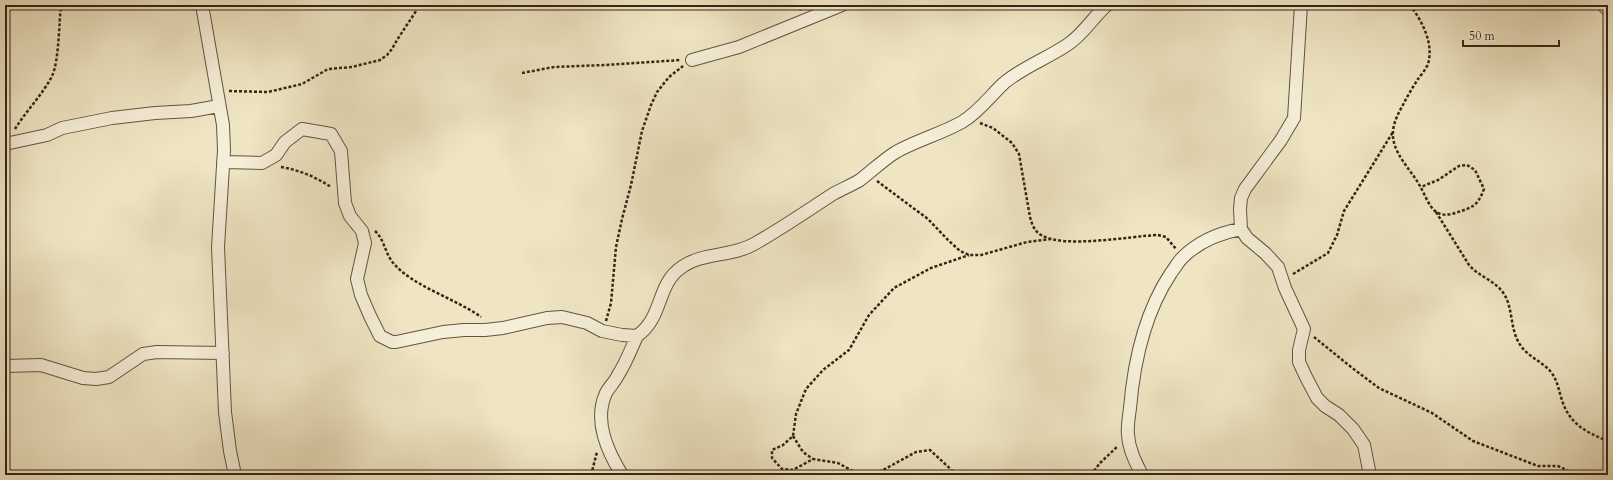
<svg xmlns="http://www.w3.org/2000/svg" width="1613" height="480" viewBox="0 0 1613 480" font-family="Cardo,serif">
<rect width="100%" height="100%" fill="#efe5c3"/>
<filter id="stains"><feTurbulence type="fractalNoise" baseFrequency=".005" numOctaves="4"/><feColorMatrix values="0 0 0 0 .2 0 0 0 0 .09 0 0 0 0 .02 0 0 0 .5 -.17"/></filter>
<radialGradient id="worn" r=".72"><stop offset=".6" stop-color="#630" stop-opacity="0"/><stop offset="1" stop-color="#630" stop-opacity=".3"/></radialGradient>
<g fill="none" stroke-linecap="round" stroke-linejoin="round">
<defs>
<path id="minor" d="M202 5 223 125 224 150 218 247 225 412 230 451 235 475
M1301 5 1294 118 1281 140 1245 189 1241 198 1240 209 1241 229 1247 238 1265 253 1278 267 1285 288 1304 329 1299 350V362L1306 377 1317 398 1325 406 1339 415 1353 429 1364 445 1370 475
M1603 5 1608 10
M692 60 739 47 842 5
M5 144 47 135 62 128 112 118 155 113 191 111 219 106
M223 162 262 163 276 155 285 142 302 129 331 134 341 151 345 203 350 216 362 231 365 243 357 279 361 295 370 316 380 336 392 342H396L443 332 464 330H485L503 328 547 318 562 317 587 323 602 331 622 335 637 336C664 317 656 284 682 267 703 252 732 257 754 244 781 229 807 211 833 194 842 189 852 185 860 180 872 171 883 160 896 152 917 140 941 134 962 122 979 112 990 96 1004 83 1023 67 1046 59 1067 45 1084 34 1092 18 1107 5
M5 366 41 365 83 378 96 379 109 377 143 354 157 352 223 353
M622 475C608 452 593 421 606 393 609 387 615 382 618 375 626 363 631 349 637 336
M1142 475C1136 463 1129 450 1128 435 1127 426 1129 417 1130 408 1134 361 1145 312 1171 273 1175 268 1178 262 1182 258 1198 242 1219 233 1241 229"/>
</defs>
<use href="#minor" stroke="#645441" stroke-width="14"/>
<path stroke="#352416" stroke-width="2.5" stroke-dasharray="3 2" stroke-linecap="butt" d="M791 5 801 10
M1410 5C1422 21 1434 43 1428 64 1426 69 1421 75 1418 79 1413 87 1408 95 1404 103 1399 112 1394 121 1393 131 1391 153 1412 170 1421 188 1425 195 1429 206 1435 211 1441 216 1449 215 1455 213 1473 207 1477 207 1484 189L1475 170 1467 165 1459 166 1438 180 1421 187
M522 73 554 67 605 65 681 60
M229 91 268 92 302 84 328 69 352 67 380 60 387 55 392 49 397 40 420 5
M980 123 993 128 1012 143 1019 154 1030 217C1032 224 1034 231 1041 235 1064 249 1130 236 1158 235L1166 237 1176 249
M15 129C26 111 43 94 52 76 59 62 59 22 61 5
M281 167C299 170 316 177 331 187
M877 181 928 219 948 240 960 251 969 255H981L1027 242 1051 239
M1436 212 1469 265C1479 277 1495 280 1504 294 1513 308 1510 328 1519 343 1526 356 1542 361 1551 372 1557 380 1558 387 1561 397 1568 423 1585 432 1608 441
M375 231C385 240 385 255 395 265 415 287 456 299 481 317
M1293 274 1328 253 1337 235 1344 211 1393 132
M606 321 611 303 616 247 622 219 631 185 642 131 651 105 657 92 669 77 683 66
M1314 337 1351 367 1379 388 1432 413 1473 441 1538 466H1558L1577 475
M793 436 803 452 813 459
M591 475 597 452
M957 475 930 450 916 452 885 469 869 475 856 473 838 463 813 459 793 470 782 469 772 458V450L783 445 793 436 796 414 806 389 823 370 849 350 869 315 894 288 931 268 969 255
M1091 475 1100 463 1118 446"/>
<use href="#minor" stroke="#f5eed8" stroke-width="12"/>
</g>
<rect width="1613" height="480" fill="none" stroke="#efe5c3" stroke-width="20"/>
<rect x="6" y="6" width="1601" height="468" fill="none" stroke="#352416" stroke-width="2"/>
<rect x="10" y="10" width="1593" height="460" fill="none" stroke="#352416"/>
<path d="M1463 40v6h96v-6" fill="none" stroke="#352416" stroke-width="2"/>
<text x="1469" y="40" font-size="12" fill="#352416" stroke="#f5eed8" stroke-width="3" paint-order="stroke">50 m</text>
<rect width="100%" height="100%" filter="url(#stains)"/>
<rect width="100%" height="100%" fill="url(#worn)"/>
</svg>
